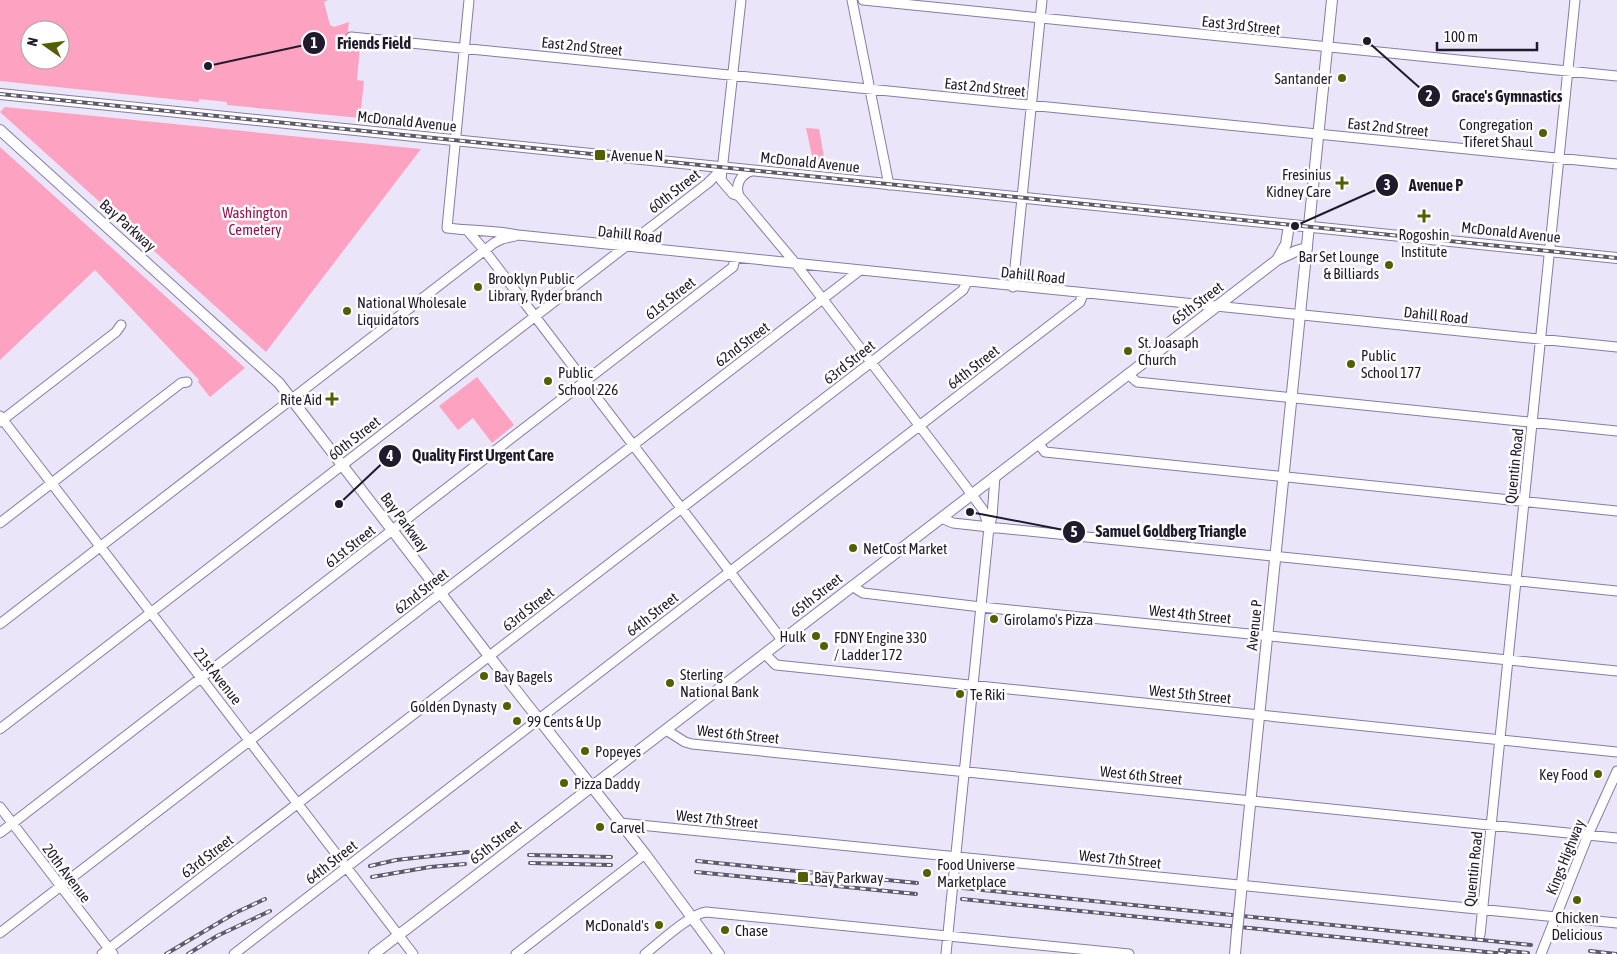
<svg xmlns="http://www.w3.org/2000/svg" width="1617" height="954" viewBox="0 0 1617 954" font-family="'Asap Condensed',sans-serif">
<rect width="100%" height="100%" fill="#eae5f9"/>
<path fill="#fda2c1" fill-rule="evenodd" d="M0 0H328L324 2 330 25 334 27 349 22 347 41 351 45 360 46 357 80 364 81 360 118 227 105V102L199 99V102L0 81ZM30 30H60V60H30Z
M5 107 421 149 266 352 0 112Z
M806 128 819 129 825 162 813 160Z
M0 147 245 368 210 397 198 382 199 380 95 270 0 360Z
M477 377 514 425 492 443 473 418 458 430 439 406Z"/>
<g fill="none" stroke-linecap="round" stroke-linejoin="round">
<defs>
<path id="minor" d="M469 0 447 228C471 231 494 230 518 235L1617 347
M852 0 889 185
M863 0 1617 76
M351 37 1617 164
M751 171C740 175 735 185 739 196L796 264 964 484 983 510 989 527
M739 196 733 194 721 180 741 0
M467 230 485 251 782 640
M1013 287 1042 0
M1128 374 1137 382 1617 431
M0 416 413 954
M0 422 116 332 121 325
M1038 443 1045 452 1617 511
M941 518 953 523 998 528 1617 591
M0 523 181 383 187 382
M852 586 863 593 981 607 1617 671
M0 624 494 243 502 239 515 236
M765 654 776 665 1617 752
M0 729 708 183 723 168
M666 730 685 742 692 744 1617 838
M0 807 113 954
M620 823 1617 923
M0 833 733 267 735 259
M953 883 989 527 992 517 995 476
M0 933 859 271
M1480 935 1575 0
M102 954 878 357 963 290 967 282
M234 954 1080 302 1083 294
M516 954 645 854
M645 954C659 943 690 914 706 912L1129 954
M946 954 951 903
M1541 954 1588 835 1617 771"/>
<path id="major" d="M0 94 1617 258
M0 130 279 383 489 656 645 854 719 954
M1277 260 1286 244 1289 225
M1239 913 1332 0
M374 954 1277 260 1296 251 1307 248
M1235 954 1237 931"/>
</defs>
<use href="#minor" stroke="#887aa6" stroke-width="11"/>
<use href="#major" stroke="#887aa6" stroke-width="12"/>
<use href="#minor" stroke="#fff" stroke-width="9"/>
<use href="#major" stroke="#fff" stroke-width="10"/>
<defs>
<path id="rail" d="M0 94 1617 258
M529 855 611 857
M697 861 917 883
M530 863 611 865
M370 866 396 860 468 852
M696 872 916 894
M372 877 430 867 465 864
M963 888 1531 945
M962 899 1506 954
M1500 950 1528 953
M1590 951 1616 954
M166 954 235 913 265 899
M188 954 217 936 270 911"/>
</defs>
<use href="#rail" stroke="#5e596b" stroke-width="4"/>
<use href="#rail" stroke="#fff" stroke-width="2" stroke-dasharray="5.5" stroke-linecap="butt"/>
<defs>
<path id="minor-bridge" d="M951 903 953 883"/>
<path id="major-bridge" d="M1237 931 1239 913"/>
</defs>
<use href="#minor-bridge" stroke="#887aa6" stroke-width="11" stroke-linecap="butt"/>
<use href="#major-bridge" stroke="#887aa6" stroke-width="12" stroke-linecap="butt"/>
<use href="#minor-bridge" stroke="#fff" stroke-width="9"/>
<use href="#major-bridge" stroke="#fff" stroke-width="10"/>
</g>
<g fill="#535f00" stroke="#fff" stroke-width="2">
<circle cx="1342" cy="78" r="5"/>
<circle cx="1543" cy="133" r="5"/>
<rect x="594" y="149" width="12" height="12" rx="2.5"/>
<path d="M1339.5 175.5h5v5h5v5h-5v5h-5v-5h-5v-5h5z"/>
<path d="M1421.5 208.5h5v5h5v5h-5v5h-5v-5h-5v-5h5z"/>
<circle cx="1389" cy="265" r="5"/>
<circle cx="478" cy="287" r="5"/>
<circle cx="347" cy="311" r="5"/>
<circle cx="1128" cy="351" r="5"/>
<circle cx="1351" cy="364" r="5"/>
<circle cx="548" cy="381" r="5"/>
<path d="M329.5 391.5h5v5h5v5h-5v5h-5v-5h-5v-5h5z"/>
<circle cx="853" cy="548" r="5"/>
<circle cx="994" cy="619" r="5"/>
<circle cx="816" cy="636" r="5"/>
<circle cx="824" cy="646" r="5"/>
<circle cx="484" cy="676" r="5"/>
<circle cx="670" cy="683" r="5"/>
<circle cx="960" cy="694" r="5"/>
<circle cx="507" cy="706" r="5"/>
<circle cx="517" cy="721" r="5"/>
<circle cx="585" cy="751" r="5"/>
<circle cx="1598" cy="774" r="5"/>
<circle cx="564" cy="783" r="5"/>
<circle cx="600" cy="827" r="5"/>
<circle cx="927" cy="873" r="5"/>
<rect x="797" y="871" width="12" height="12" rx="2.5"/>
<circle cx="1577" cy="900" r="5"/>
<circle cx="659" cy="925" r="5"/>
<circle cx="725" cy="930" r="5"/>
</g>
<g text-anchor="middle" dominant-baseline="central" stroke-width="5" stroke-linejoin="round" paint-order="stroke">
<g font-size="15" fill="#201a2c" stroke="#fff">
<text transform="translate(1241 25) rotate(6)">East 3rd Street</text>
<text transform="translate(582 46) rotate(6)">East 2nd Street</text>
<text transform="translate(985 87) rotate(6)">East 2nd Street</text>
<text transform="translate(407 121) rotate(6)">McDonald Avenue</text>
<text transform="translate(1388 127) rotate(6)">East 2nd Street</text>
<text transform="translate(810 162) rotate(6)">McDonald Avenue</text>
<text transform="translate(674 191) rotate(-38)">60th Street</text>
<text transform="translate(128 225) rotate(42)">Bay Parkway</text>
<text transform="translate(1511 232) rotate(6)">McDonald Avenue</text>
<text transform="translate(630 234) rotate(6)">Dahill Road</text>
<text transform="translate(1033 275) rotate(6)">Dahill Road</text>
<text transform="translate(670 298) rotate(-38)">61st Street</text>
<text transform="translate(1197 303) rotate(-37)">65th Street</text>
<text transform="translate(1436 315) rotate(6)">Dahill Road</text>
<text transform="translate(742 344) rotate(-37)">62nd Street</text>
<text transform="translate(849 362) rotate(-38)">63rd Street</text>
<text transform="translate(973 367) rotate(-38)">64th Street</text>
<text transform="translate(354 438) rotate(-38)">60th Street</text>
<text transform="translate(1514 466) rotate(-84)">Quentin Road</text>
<text transform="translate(405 522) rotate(53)">Bay Parkway</text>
<text transform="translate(350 546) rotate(-38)">61st Street</text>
<text transform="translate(421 591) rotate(-38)">62nd Street</text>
<text transform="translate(816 595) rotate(-38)">65th Street</text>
<text transform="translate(528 609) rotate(-38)">63rd Street</text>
<text transform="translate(652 614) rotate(-38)">64th Street</text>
<text transform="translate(1190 614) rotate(6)">West 4th Street</text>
<text transform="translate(1254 625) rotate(-84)">Avenue P</text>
<text transform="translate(218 676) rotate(52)">21st Avenue</text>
<text transform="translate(1190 694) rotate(6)">West 5th Street</text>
<text transform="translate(738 734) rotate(6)">West 6th Street</text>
<text transform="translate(1141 775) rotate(6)">West 6th Street</text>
<text transform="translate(717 819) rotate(6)">West 7th Street</text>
<text transform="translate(495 842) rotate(-38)">65th Street</text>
<text transform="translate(207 856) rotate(-37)">63rd Street</text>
<text transform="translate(1565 857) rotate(-68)">Kings Highway</text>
<text transform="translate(1120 859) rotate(6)">West 7th Street</text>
<text transform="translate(331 862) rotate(-38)">64th Street</text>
<text transform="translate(1473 869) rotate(-84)">Quentin Road</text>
<text transform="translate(67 873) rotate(53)">20th Avenue</text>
</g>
<g font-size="15" fill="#201a2c" stroke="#fff" text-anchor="start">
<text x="1332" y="78" text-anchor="end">Santander</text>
<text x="1533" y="124" text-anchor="end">Congregation<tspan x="1533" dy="17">Tiferet Shaul</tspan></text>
<text x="611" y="155">Avenue N</text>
<text x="1331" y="174" text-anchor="end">Fresinius<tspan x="1331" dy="17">Kidney Care</tspan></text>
<text x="1424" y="234" text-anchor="middle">Rogoshin<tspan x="1424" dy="17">Institute</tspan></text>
<text x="1379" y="256" text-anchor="end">Bar Set Lounge<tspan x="1379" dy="17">&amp; Billiards</tspan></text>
<text x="488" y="278">Brooklyn Public<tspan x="488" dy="17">Library, Ryder branch</tspan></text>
<text x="357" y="302">National Wholesale<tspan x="357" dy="17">Liquidators</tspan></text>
<text x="1138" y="342">St. Joasaph<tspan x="1138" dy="17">Church</tspan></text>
<text x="1361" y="355">Public<tspan x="1361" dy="17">School 177</tspan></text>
<text x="558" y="372">Public<tspan x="558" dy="17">School 226</tspan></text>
<text x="322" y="399" text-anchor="end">Rite Aid</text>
<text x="863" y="548">NetCost Market</text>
<text x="1004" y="619">Girolamo's Pizza</text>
<text x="806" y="636" text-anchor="end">Hulk</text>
<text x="834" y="637">FDNY Engine 330<tspan x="834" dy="17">/ Ladder 172</tspan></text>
<text x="680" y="674">Sterling<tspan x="680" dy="17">National Bank</tspan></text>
<text x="494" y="676">Bay Bagels</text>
<text x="970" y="694">Te Riki</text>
<text x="497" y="706" text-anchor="end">Golden Dynasty</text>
<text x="527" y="721">99 Cents &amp; Up</text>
<text x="595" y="751">Popeyes</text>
<text x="1588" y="774" text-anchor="end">Key Food</text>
<text x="574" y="783">Pizza Daddy</text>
<text x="610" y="827">Carvel</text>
<text x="937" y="864">Food Universe<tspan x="937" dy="17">Marketplace</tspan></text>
<text x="814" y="877">Bay Parkway</text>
<text x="1577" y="917" text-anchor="middle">Chicken<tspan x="1577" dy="17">Delicious</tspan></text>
<text x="649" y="925" text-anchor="end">McDonald's</text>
<text x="735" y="930">Chase</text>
</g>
<g font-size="15" fill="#991054" stroke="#fff">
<text x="255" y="212">Washington<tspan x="255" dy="17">Cemetery</tspan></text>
</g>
</g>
<path fill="none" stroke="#201a2c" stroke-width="2" d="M208 66L314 43M1367 41L1429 96M1295 226L1387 185M339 504L390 456M970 512L1074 532"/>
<g fill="#201a2c" stroke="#fff" stroke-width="2">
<circle cx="208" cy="66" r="5"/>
<circle cx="1367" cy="41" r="5"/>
<circle cx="1295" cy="226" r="5"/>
<circle cx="339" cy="504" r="5"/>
<circle cx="970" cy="512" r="5"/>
<circle cx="314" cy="43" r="12"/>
<circle cx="1429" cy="96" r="12"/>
<circle cx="1387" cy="185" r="12"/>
<circle cx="390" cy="456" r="12"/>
<circle cx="1074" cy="532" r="12"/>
</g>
<g font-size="15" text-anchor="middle" font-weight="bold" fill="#fff">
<text x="314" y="48">1</text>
<text x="1429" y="101">2</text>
<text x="1387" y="190">3</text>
<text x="390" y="461">4</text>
<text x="1074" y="537">5</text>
</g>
<g font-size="16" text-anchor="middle" font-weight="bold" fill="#201a2c" stroke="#fff" stroke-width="5" stroke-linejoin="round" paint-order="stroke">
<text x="374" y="49">Friends Field</text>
<text x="1507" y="102">Grace's Gymnastics</text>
<text x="1436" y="191">Avenue P</text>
<text x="483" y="461">Quality First Urgent Care</text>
<text x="1171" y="537">Samuel Goldberg Triangle</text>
</g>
<g transform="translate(45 45) rotate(284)"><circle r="24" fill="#ffffff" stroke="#a6a3ab"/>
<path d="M0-4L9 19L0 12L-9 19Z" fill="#535f00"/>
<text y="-8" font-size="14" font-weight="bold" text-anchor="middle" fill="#201a2c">N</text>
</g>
<path d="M1437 42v8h100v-8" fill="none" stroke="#201a2c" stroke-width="2.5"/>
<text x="1444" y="42" font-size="15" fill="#201a2c" stroke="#ffffff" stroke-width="4" paint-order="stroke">100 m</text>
</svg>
